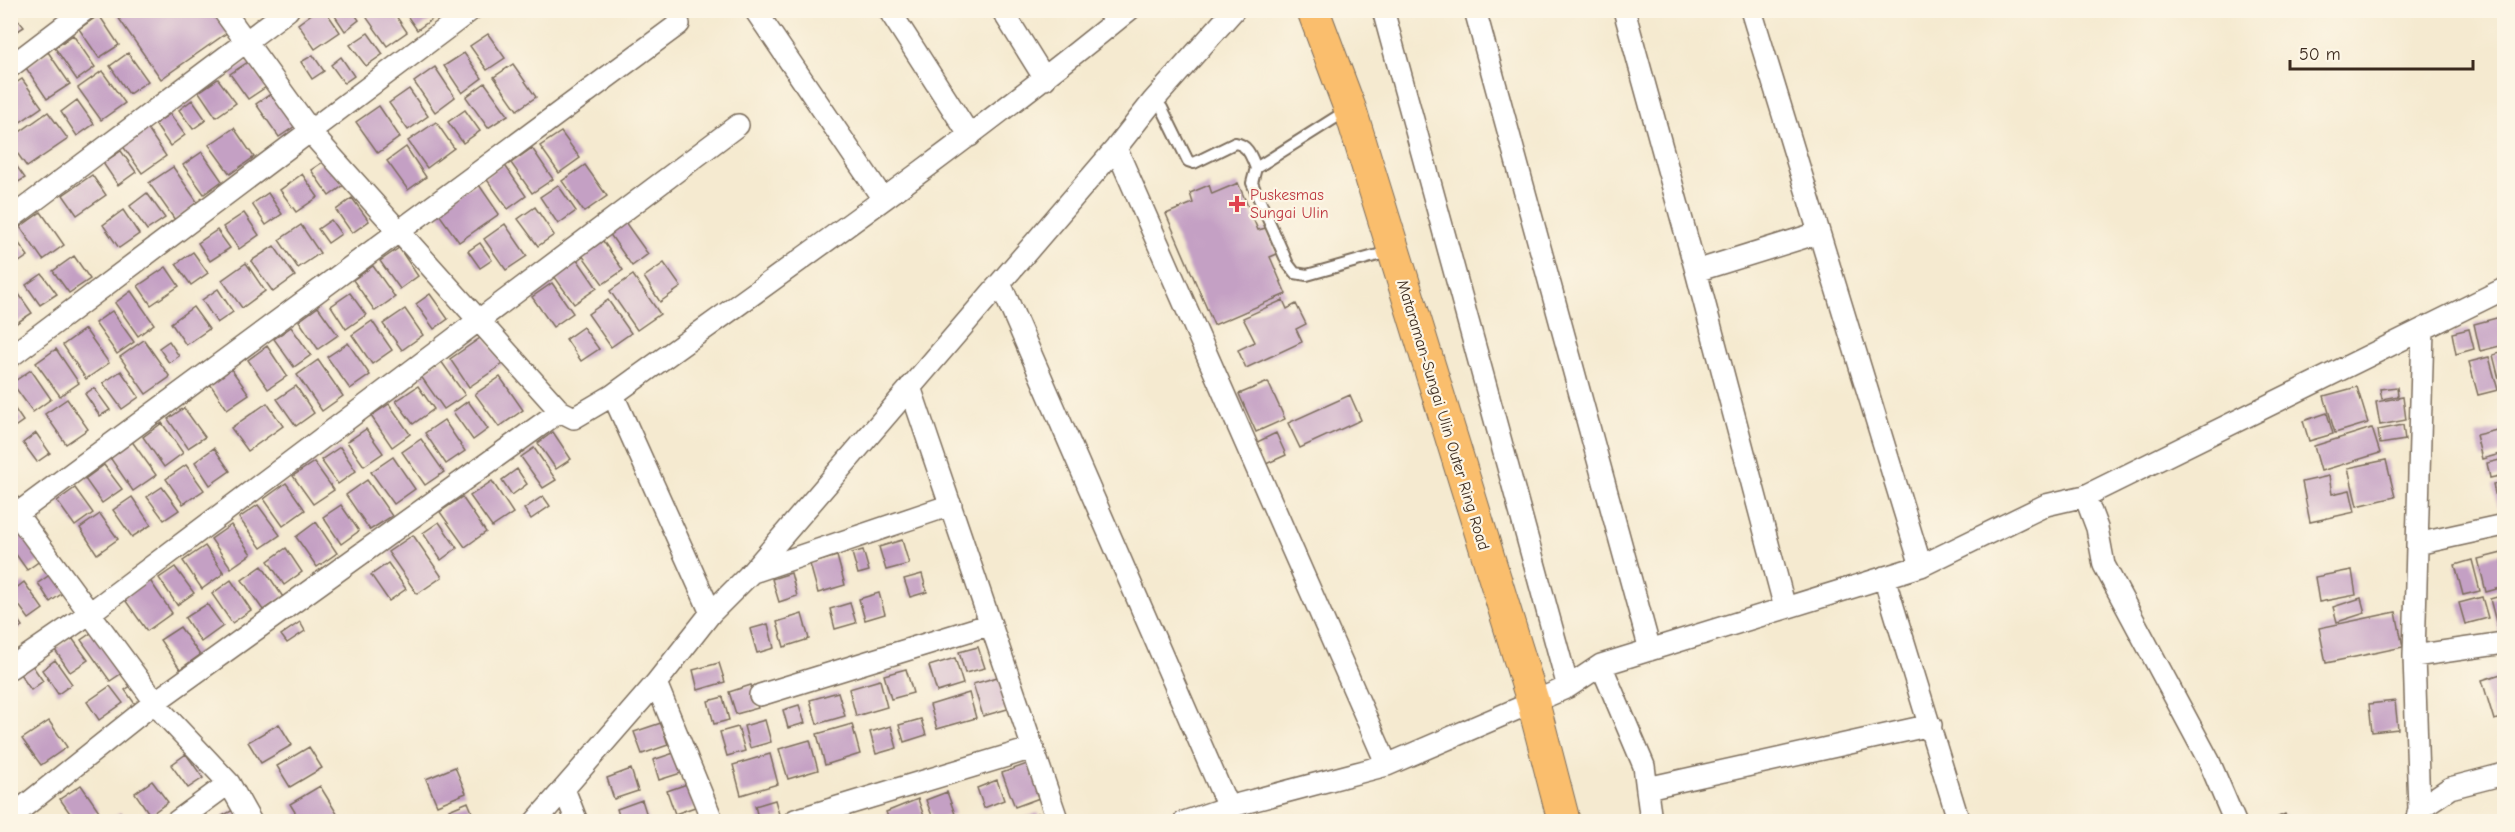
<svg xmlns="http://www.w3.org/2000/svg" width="2515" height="832" viewBox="0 0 2515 832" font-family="'Comic Neue',sans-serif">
<rect width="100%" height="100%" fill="#fcf5e5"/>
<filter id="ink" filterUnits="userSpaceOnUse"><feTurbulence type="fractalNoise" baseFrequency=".0167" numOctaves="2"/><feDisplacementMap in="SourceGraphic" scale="12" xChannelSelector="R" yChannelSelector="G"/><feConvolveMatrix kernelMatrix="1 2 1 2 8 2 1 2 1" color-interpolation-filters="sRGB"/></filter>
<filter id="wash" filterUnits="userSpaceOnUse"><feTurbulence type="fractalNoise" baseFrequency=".008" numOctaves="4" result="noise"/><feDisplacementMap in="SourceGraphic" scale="24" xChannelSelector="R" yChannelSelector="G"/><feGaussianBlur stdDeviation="1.35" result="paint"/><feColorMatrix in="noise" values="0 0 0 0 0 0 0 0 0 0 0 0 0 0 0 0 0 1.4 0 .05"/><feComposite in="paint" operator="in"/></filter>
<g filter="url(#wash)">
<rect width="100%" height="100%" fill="#f5ead0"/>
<g id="blocks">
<path fill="#c4a0c4" d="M10 10 24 27 10 36Z
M113 10H213L228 32 161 79Z
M317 10H325L340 32 315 49 298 24Z
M331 10H352L359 20 345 31Z
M377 10H392L407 32 387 46 367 18Z
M403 10H436L439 14 417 30Z
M99 15 119 45 99 58 79 29Z
M368 33 383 54 366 66 350 45Z
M488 34 505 58 487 70 470 46Z
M73 35 95 67 77 80 55 48Z
M48 52 70 84 47 99 26 68Z
M128 53 148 81 129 94 110 66Z
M464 53 482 78 462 93 444 66Z
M313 55 324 71 312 79 301 62Z
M341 57 354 76 344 83 331 65Z
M248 62 266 87 248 99 230 74Z
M513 64 536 97 517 110 494 77Z
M435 67 455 97 435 112 414 82Z
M102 71 125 103 101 120 78 88Z
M22 79 42 107 10 129V87Z
M218 79 236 103 216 117 199 92Z
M485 83 508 115 488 128 466 97Z
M409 89 428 116 408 130 389 103Z
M275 91 298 124 279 137 256 104Z
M77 100 94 124 77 136 61 112Z
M192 100 206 120 193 129 179 110Z
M379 106 400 137 378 153 356 122Z
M465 110 480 131 463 143 448 122Z
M48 112 68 139 27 167 10 143V139Z
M170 114 185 135 170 146 155 124Z
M436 122 454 148 427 168 408 141Z
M147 128 166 156 142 173 122 145Z
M234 128 254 157 230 174 209 145Z
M561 132 580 158 559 173 540 146Z
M406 147 426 177 408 190 387 161Z
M532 148 553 179 532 193 511 163Z
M121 151 136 172 118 185 103 163Z
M202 152 222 181 204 194 183 165Z
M10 157 25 178 10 187Z
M326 160 344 185 329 196 311 170Z
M504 164 526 196 508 209 485 177Z
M585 165 607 196 584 212 562 181Z
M173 167 198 203 175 220 149 183Z
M302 174 318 197 296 212 280 190Z
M92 175 106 195 77 215 63 195Z
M477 182 499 214 459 242 436 210Z
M1238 183 1258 230 1266 228 1277 254 1270 257 1286 294 1214 325 1166 214 1193 203 1190 193 1209 185 1212 194Z
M558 185 576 211 558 224 540 197Z
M147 193 165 218 147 230 130 206Z
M268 193 282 214 266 225 252 204Z
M352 198 369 221 352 233 336 210Z
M535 207 554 235 538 246 518 219Z
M123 210 139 234 119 248 103 225Z
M41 212 64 245 43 260 20 227Z
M244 213 259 235 239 249 223 227Z
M331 220 341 234 328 243 318 229Z
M625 222 648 254 632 266 609 233Z
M505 224 527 256 506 270 484 239Z
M301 225 320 253 298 268 279 240Z
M217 230 230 248 210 261 198 243Z
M10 231 28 256 10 268Z
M603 241 623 270 603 284 582 255Z
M480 243 492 260 480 268 468 251Z
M274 246 295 276 273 292 251 261Z
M399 248 418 276 400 289 380 261Z
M193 252 208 273 191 285 176 264Z
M74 256 90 279 69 293 53 271Z
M577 259 597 288 574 304 554 276Z
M246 263 265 291 242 308 222 280Z
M664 263 681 287 660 302 644 277Z
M373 266 395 297 375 311 353 280Z
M166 267 179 286 151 305 138 286Z
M42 274 57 294 40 305 26 285Z
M633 275 660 314 637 330 610 291Z
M552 283 573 313 553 327 532 297Z
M218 289 233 312 217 323 202 300Z
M16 290 32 313 12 326 10 324V294Z
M131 291 154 324 138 336 115 303Z
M350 293 366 315 346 329 331 306Z
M430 294 448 319 434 329 416 304Z
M608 300 631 333 611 347 588 314Z
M1283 300 1287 309 1296 304 1306 324 1296 329 1302 342 1246 368 1238 350 1255 342 1243 318Z
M193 307 209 329 186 345 171 323Z
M318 307 338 335 318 349 299 321Z
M405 309 423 335 402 350 383 324Z
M112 311 134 342 117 354 95 323Z
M2504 316V345L2480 351 2474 324Z
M372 321 392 350 372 364 352 335Z
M291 327 311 355 294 367 274 339Z
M583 327 599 349 581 361 566 339Z
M85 329 109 363 86 379 63 345Z
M2469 329 2474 349 2456 354 2452 333Z
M483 336 503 364 469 387 450 359Z
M144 340 170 377 146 394 120 357Z
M169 341 179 356 169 363 159 348Z
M348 343 370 375 350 389 327 357Z
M267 346 287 376 268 389 248 360Z
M56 349 79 383 60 396 36 363Z
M2504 352V386L2501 387 2493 355Z
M2489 357 2498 390 2478 395 2469 362Z
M318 360 343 396 322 411 297 375Z
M441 361 465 395 444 409 420 375Z
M231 369 249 394 227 409 210 384Z
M31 370 51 399 33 412 12 383Z
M121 371 139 397 122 409 103 383Z
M500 377 523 410 499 427 475 394Z
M1268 382 1285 419 1256 432 1239 394Z
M296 386 314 413 296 426 277 399Z
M418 386 434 409 413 424 396 401Z
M2357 387 2368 423 2335 433 2324 396Z
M2397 387 2398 396 2382 399 2380 389Z
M94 388 110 410 100 416 85 394Z
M1350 395 1361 420 1300 448 1288 423Z
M2403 397 2406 420 2380 425 2376 402Z
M67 399 88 429 66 444 45 414Z
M468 401 488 429 473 440 453 412Z
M10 402 23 421 10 430Z
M267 403 283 426 248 451 231 428Z
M389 404 410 434 392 447 371 416Z
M184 408 205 437 188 448 168 419Z
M2327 413 2333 434 2309 441 2303 421Z
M444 420 465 451 446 464 425 433Z
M162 423 183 453 164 467 143 437Z
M2403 425 2405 440 2380 444 2378 430Z
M2372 428 2380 453 2321 471 2314 446Z
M366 429 383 453 364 466 347 442Z
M2501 429 2504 453 2482 459 2476 435Z
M553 432 571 459 556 469 538 443Z
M36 433 50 453 37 462 23 443Z
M1276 433 1286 455 1266 464 1257 442Z
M421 439 444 472 425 485 402 452Z
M131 440 156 475 133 491 109 456Z
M340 447 356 471 338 484 321 460Z
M214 448 230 471 210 485 195 462Z
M534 448 556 480 543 488 521 457Z
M393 457 415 489 394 504 371 472Z
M2504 459V475L2490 478 2487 463Z
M2386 460 2395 497 2357 506 2348 468Z
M314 462 334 490 313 504 293 476Z
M104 465 122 489 102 503 85 479Z
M186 465 204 490 183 504 166 479Z
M517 469 527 484 512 495 502 480Z
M2329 476 2332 494 2350 490 2355 512 2310 522 2302 482Z
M367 480 392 516 370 530 346 495Z
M492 481 513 513 492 527 470 496Z
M2504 482V504L2498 506 2493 485Z
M286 483 305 510 283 526 264 499Z
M162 487 179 510 164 520 147 497Z
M75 488 93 513 75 526 57 501Z
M543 496 550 506 531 519 524 509Z
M132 497 151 525 132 537 113 510Z
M462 497 486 532 465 547 440 512Z
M258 505 280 535 261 548 239 518Z
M341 505 359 531 341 544 323 517Z
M100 514 118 539 97 554 80 528Z
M316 522 337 553 317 567 296 537Z
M439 522 457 548 441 560 423 533Z
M22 525 44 558 27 570 10 546V533Z
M231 525 251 554 231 568 211 539Z
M413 535 442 577 417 594 388 552Z
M902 540 909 564 886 570 879 547Z
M205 546 224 573 202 589 183 561Z
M286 548 302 572 284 585 268 561Z
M863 550 869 571 858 574 852 553Z
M2502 553 2504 587 2486 592 2478 559Z
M837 556 845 585 818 593 810 564Z
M2472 560 2480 591 2463 595 2455 565Z
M388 563 406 589 389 601 371 575Z
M262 566 283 597 263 610 242 580Z
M175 567 194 593 177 605 159 578Z
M2352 570 2356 595 2319 602 2315 577Z
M54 572 67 590 50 602 38 583Z
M791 573 797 596 779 602 772 579Z
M922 574 927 592 910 597 904 579Z
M149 579 172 613 147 631 123 597Z
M231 580 251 610 232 623 212 594Z
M24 582 43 609 29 619 10 593Z
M879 593 885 614 865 620 859 599Z
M2504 595V636L2500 637 2490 599Z
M2482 597 2488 618 2465 624 2459 603Z
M2361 598 2365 613 2337 622 2333 607Z
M850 603 856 623 835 629 830 609Z
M207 604 223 626 201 642 185 618Z
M10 609 22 626 10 634Z
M2396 612 2403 647 2326 663 2319 628Z
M802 614 809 639 784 647 777 622Z
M300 622 305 631 287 643 281 635Z
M768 624 774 648 757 653 750 629Z
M180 627 200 655 180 669 160 640Z
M97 629 125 671 110 681 81 640Z
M72 638 88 660 70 672 55 650Z
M978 647 985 668 965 673 959 652Z
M955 658 963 684 937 692 929 666Z
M55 660 72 684 58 694 42 670Z
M719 663 725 682 698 690 693 670Z
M32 665 43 681 31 690 20 674Z
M906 669 913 693 891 699 884 675Z
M2504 673V717L2494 720 2482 680Z
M1001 676 1011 708 983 716 973 684Z
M880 680 887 707 856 716 849 689Z
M135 683 145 697 135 704 125 690Z
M751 685 758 708 736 714 729 692Z
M110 686 123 703 99 720 87 702Z
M838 692 845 716 817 724 810 700Z
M969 693 976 718 937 729 930 705Z
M723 697 729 720 714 724 708 701Z
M2395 701 2398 729 2372 732 2369 704Z
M799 705 805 723 788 728 783 710Z
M921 719 926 735 904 742 899 725Z
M765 720 771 742 750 748 744 726Z
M49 721 67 747 41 765 22 739Z
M661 723 668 745 642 754 634 732Z
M279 724 292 745 261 763 248 742Z
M852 724 860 754 825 765 817 734Z
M891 726 897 748 876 754 870 732Z
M738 727 745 751 727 756 720 732Z
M810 740 818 770 788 779 779 749Z
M309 747 322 768 290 787 277 766Z
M674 753 681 773 659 780 653 760Z
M186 754 203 778 188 788 171 765Z
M770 754 778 784 741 795 733 765Z
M1030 763 1042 797 1015 807 1002 773Z
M455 767 466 793 437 805 426 779Z
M631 769 638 791 614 799 607 778Z
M997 780 1004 800 984 808 977 788Z
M152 781 168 802 150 815 135 793Z
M687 784 695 807 675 814 667 791Z
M81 785 99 811 84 822H76L60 799Z
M320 786 339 817 332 822H301L290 804Z
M947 792 955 814 934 821 926 800Z
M918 799 926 822H890L886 812Z
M642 800 649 822H621L617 809Z
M775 800 780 818 759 822 755 806Z
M468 802 476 822H454L449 810Z
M235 809 243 822H226L222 816Z
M120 812 126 822H106Z
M1038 813 1041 822H1016L1015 821Z
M2285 814 2288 821H2269Z"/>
</g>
</g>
<g filter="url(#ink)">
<use href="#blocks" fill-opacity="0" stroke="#7c6d5c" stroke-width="1.5"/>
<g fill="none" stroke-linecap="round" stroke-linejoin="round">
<defs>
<path id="service" d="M1153 101 1162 108 1188 161 1194 163 1235 143C1248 145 1251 156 1256 168
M1346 111 1256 168 1252 183 1288 264 1295 273 1307 275 1392 251"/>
<path id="minor" d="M223 10 318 141 560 411 574 418 613 395C787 269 963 146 1129 10
M755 10 883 199
M889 10 970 136
M1002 10 1045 79
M1383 10 1568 687
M1475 10 1650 650
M1624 10 1696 271 1785 608
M1751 10 1921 566
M10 67 85 10
M1116 148 1387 765
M10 219 288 10
M1696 271 1818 233
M1000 283 1228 807
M10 357 471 10
M910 387 1058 822
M613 395 711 613
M2085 496 2504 289
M10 505 164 714 229 783 251 822
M10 519 679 24
M2417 544 2504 525
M750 573 951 505
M1884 577 1959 822
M2414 656 2504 643
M1601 665 1644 766 1651 822
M10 668 90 613 738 125
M656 683 713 822
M760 695 991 624
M1647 788 1931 725
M564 789 577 822
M21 809 155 702 560 411
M2419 809 2414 656 2423 329
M2417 818 2419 809 2450 788 2504 774
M795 820 1033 748
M176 822 229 783
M535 822 656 683 711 613 750 574 1116 148 1153 101 1234 10
M1184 822 1228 807 1387 765 1568 687 1601 665 1921 566 2046 505 2085 496 2097 528 2104 565 2209 761 2235 822"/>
<path id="primary" d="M1313 10 1350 109 1533 702 1564 822"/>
</defs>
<use href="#service" stroke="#7c6d5c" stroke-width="14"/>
<use href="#minor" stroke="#7c6d5c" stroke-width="24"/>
<use href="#primary" stroke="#7c6d5c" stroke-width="34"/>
<use href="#service" stroke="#fff" stroke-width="10"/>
<use href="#minor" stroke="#fff" stroke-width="21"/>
<use href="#primary" stroke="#fabe6d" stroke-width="32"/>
</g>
</g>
<path fill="#e0444e" stroke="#fcf5e5" stroke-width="2" d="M1234 195h6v6h6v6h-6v6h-6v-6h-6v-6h6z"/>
<g text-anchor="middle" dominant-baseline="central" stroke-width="4.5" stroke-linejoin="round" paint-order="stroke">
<g font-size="16" fill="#be3a42" stroke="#fcf5e5" text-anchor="start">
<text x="1250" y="195">Puskesmas<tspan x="1250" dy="18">Sungai Ulin</tspan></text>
</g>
<g font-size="16" fill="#3b2a1e" stroke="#fcf5e5">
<text transform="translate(1443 415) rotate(73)">Mataraman-Sungai Ulin Outer Ring Road</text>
</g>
</g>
<rect width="2515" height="832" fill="none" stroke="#fcf5e5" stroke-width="36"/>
<path d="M2290 60v9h183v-9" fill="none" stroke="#3b2a1e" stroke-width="3"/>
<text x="2299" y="60" font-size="18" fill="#3b2a1e" stroke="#fcf5e5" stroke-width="4.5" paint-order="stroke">50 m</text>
</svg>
